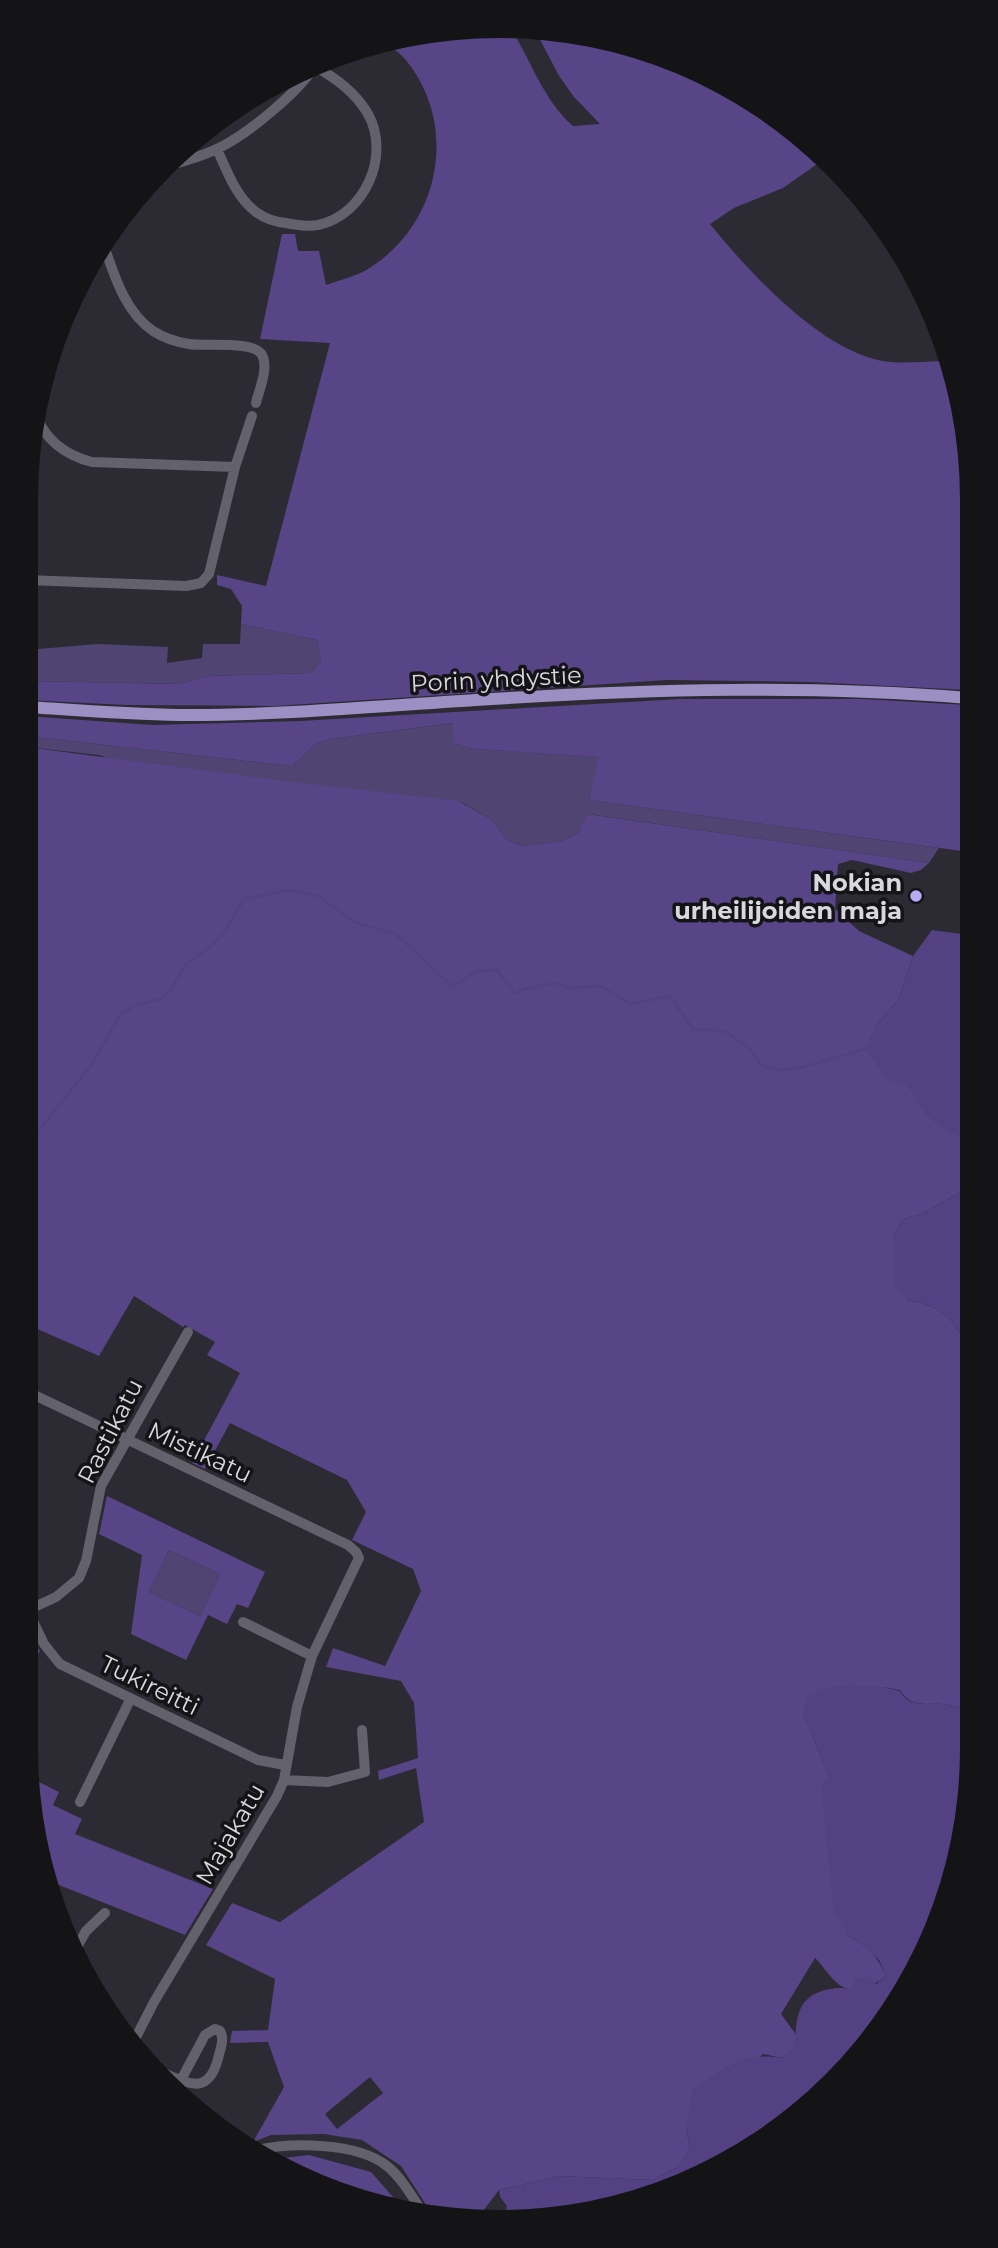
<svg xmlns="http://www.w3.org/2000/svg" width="998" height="2248" viewBox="0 0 998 2248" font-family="Montserrat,sans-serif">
<rect width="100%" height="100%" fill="#2c2a33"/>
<path fill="#4f4472" d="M241 624 317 640 321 661 311 673 209 676 178 684 26 681V650L98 644 168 647 167 663 202 658 203 644H240Z
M454 723V744L475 749 600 757 589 800 939 848 929 863 588 814 579 832 563 841 523 846 507 840 491 819 459 801 619 936 99 755 26 747V736L292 766 316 744 330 739Z
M169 1550 220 1574 200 1616 149 1592Z"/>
<path fill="#574587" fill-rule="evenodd" d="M499 26 510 27C532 62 542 98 573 126L600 124 574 97 559 76 535 30 591 35 680 62 786 124 823 160 783 188 734 208 710 224C749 272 817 346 878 360 899 365 925 361 947 361L968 437V690L810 682 667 680 275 706 126 705 26 700V681L178 684 209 676 311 673 321 661 317 640 241 624 242 606 231 589 217 585V575L266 586 330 343 260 339 282 234H295L298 251H319L326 285C340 280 358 276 371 267 441 222 459 124 405 59 400 53 391 47 384 42L406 35Z
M680 699H862L968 705 969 852 589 800 599 757 475 749 454 744 453 723 330 739 316 744 292 766 26 736V716L153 725 300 721Z
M26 747 285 781 458 801 491 819 507 840 523 846 563 841 579 832 587 814 929 863 921 870 911 873 852 860 838 864 835 909 859 931 913 956 898 1000 877 1024 903 1082 915 1093 927 1114 970 1142V1187L921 1214 903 1219 894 1235 896 1252 907 1300C947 1307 954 1321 971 1354L972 1709C962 1708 952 1705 942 1704 925 1703 911 1708 900 1690L884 1687 803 1713 829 1777 847 1935C866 1945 878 1956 886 1976 876 1984 856 1994 843 1987 832 1982 823 1965 815 1958L781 2014 797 2036 795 2049 782 2058 763 2054 686 2128 690 2149 678 2167 652 2180 560 2176 499 2190 480 2215 432 2214 401 2166 362 2140 324 2134 271 2135 246 2145 242 2142H253L284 2087 268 2042 230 2043 232 2031 268 2030 275 1979 206 1945 232 1903 280 1922 424 1822 416 1768 379 1780 378 1771 418 1758 414 1703 401 1681 326 1667 333 1648 385 1666 421 1591 413 1569 352 1540 366 1512 347 1480 230 1423 205 1469 192 1463 240 1373 207 1355 215 1342 185 1325 183 1327 134 1296 99 1356 26 1324ZM370 2077 383 2093 337 2129 325 2114Z
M107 1496 265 1572 248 1608 237 1604 227 1624 208 1615 186 1660 131 1634 142 1555 99 1534ZM169 1550 220 1574 200 1616 149 1592Z
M26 1630H29L40 1652 26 1659Z
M31 1778 59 1792 53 1805 82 1819 75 1834 213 1889 185 1935 54 1883 50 1889Z
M309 2155 371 2172 407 2213 266 2160Z"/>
<path fill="#534183" d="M932 930 969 935 970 1142C957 1135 937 1126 927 1115 910 1097 920 1085 888 1080L865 1049 877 1024 898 1000 913 956Z
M970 1187 971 1354C954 1321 947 1307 907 1300L895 1285 894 1235 903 1219 921 1214Z
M848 1685 884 1687 900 1691C910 1708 925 1703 942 1704 952 1705 962 1708 972 1709V1749L963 1841 936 1930 854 2061 735 2159 651 2197 561 2218 504 2216 507 2206 500 2197 499 2190 560 2176 652 2180 678 2167 690 2149 686 2128 693 2088C723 2069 745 2051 782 2058L794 2049C796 2037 795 2021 800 2010 808 1990 834 1986 853 1989L854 1978 869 1977 876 1984 886 1976 879 1960 856 1940 847 1935 834 1911 821 1787 829 1777 803 1713 807 1696 823 1689Z"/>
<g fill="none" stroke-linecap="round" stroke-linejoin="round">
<path stroke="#534183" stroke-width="2.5" d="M26 1146 93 1063 120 1015 134 1006 160 999 171 989 185 965 211 946 226 930 244 899 289 890 318 896 354 922 396 934 453 987 476 971 497 970 515 993 524 989 555 983 568 988 601 986 630 1004 670 996 693 1029 725 1031 749 1048 761 1065 779 1070 803 1067 865 1049"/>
<path stroke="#63616c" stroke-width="10" d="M217 149C227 171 236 197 256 212 264 218 276 222 286 223 296 225 307 227 318 225 365 215 391 155 368 114 356 93 333 76 312 65
M162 168C180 162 201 157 219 148 249 133 299 92 317 63
M103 243C114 274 124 311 153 331 164 338 176 342 189 344 205 347 254 340 262 355 269 368 259 390 256 403
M35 413C45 440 64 455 92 462L235 467
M26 580 186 586 201 583 209 574 235 467 252 416
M26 1391 348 1545 356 1552 359 1558 312 1656 297 1707 284 1780 277 1796 154 2002 132 2045
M26 1607 44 1644 60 1664 258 1760 285 1765
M28 1610 56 1597 79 1578 86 1561 101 1486 188 1332
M243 1622 312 1656
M284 1780 328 1782 365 1772 362 1730
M80 1802 130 1700
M74 1952 86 1931 105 1913
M156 2070C185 2081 207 2099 218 2059 220 2049 225 2040 220 2031L215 2029 205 2035 181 2080
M254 2151C290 2142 357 2142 387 2166 402 2178 412 2197 423 2213"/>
<path stroke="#9b8fc4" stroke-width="12" d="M26 707C81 710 136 715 190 715 291 715 391 705 492 699 651 689 810 685 968 698"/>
</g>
<circle fill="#bbaaf6" stroke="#141417" stroke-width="2.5" cx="916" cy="896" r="7"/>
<g text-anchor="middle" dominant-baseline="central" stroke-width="7" stroke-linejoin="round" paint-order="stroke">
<g font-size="24" fill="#d9d8de" stroke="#141417">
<text transform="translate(496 679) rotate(-3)">Porin yhdystie</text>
<text transform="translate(110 1431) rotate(-63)">Rastikatu</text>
<text transform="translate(200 1452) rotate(25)">Mistikatu</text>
<text transform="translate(150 1685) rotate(26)">Tukireitti</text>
<text transform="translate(230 1834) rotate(-60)">Majakatu</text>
</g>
<g font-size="24" font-weight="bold" fill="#d9d8de" stroke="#141417" text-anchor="end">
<text x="902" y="882">Nokian<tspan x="902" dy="28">urheilijoiden maja</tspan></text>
</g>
</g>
<path d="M0 0H998V2248H0ZM499 38H499A461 461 0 0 1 960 499V1749A461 461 0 0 1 499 2210H499A461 461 0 0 1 38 1749V499A461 461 0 0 1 499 38Z" fill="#141417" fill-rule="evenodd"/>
</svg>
